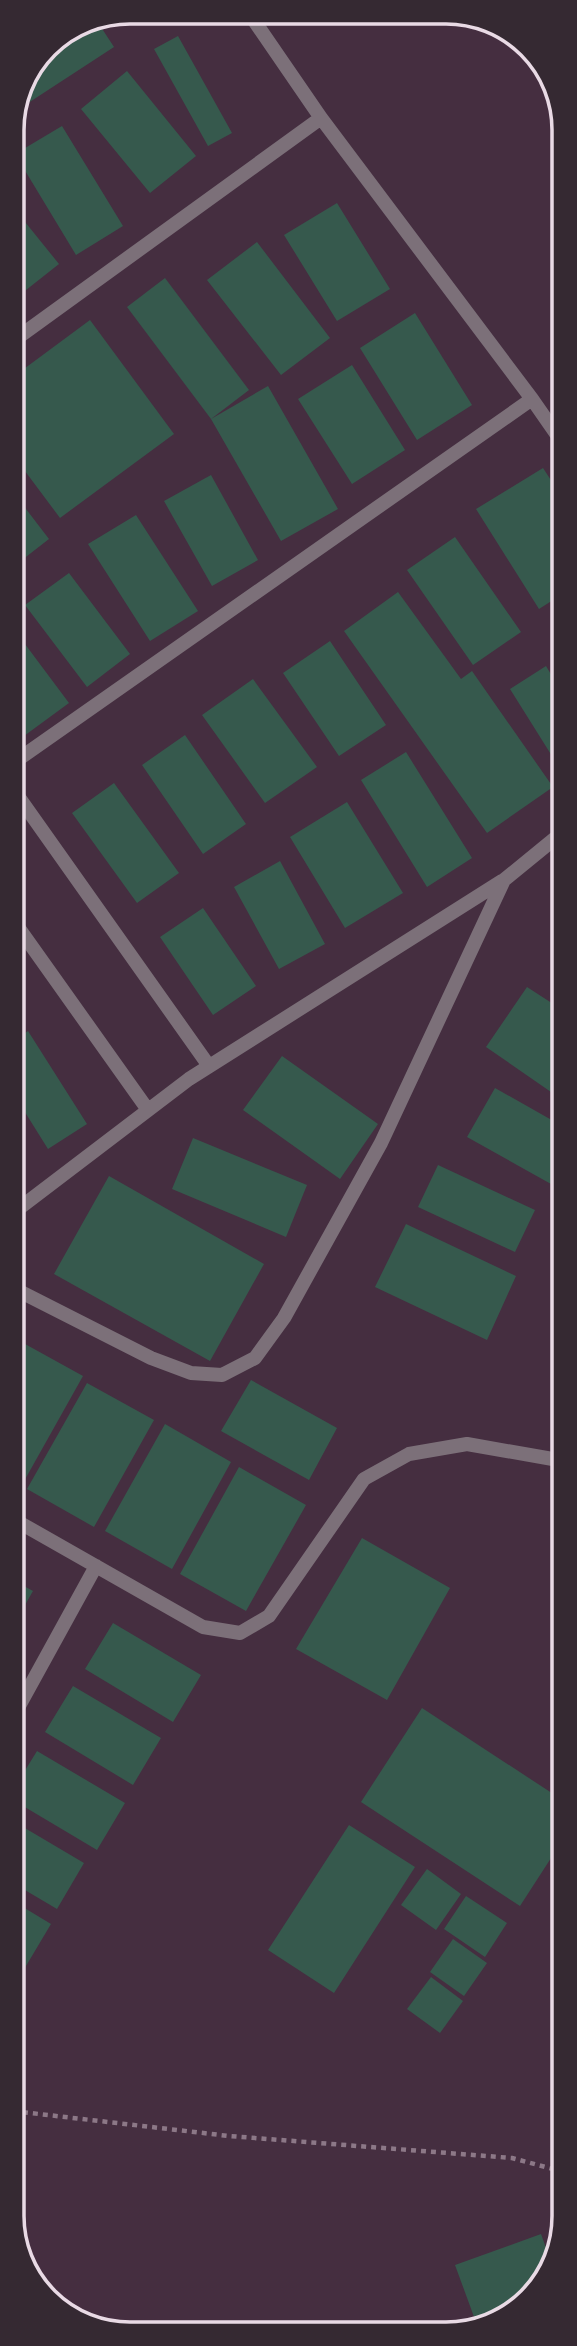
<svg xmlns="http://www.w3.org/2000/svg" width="577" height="2346" viewBox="0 0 577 2346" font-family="Figtree,sans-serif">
<rect width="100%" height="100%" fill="#452e40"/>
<path fill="#36594d" d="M85 21H97L114 47 19 109 47 46Z
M178 36 232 133 208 146 154 49Z
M127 71 196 156 150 193 81 109Z
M62 126 123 226 76 255 15 154Z
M337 203 390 289 337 321 284 235Z
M13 207 59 264 21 294 13 284Z
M257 242 330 338 281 375 207 280Z
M165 278 249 390 211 419 127 307Z
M415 313 472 405 417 440 360 348Z
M90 320 174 434 60 518 13 455V377Z
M352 365 405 450 352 484 298 399Z
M268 386 338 509 281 541 211 419Z
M543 468 564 500V593L539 609 476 509Z
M211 475 258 560 212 586 164 501Z
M13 492 49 539 13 567Z
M136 515 198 611 150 641 88 544Z
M455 537 521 632 473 665 407 570Z
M69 573 130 654 87 687 25 605Z
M398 592 461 679 472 671 553 787 487 833 344 631Z
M13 628 69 703 24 736 13 721Z
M330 641 386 725 339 756 283 673Z
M546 666 564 696V771L562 772 510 689Z
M253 679 317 767 265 803 202 715Z
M185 735 246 824 203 854 142 765Z
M406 752 472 858 427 887 361 780Z
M114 783 179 873 137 903 72 813Z
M347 802 403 893 345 928 290 837Z
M280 861 325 944 279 969 234 887Z
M203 908 256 986 213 1015 160 937Z
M527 987 564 1011V1101L486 1047Z
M28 1031 87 1124 48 1149 13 1093V1041Z
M282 1056 378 1124 340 1179 243 1110Z
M495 1088 564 1127V1161L551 1184 467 1137Z
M193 1138 307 1185 286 1237 172 1189Z
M438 1165 535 1210 515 1252 418 1207Z
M109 1176 264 1264 210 1361 54 1274Z
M406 1224 516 1276 487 1340 375 1287Z
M16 1339 83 1376 23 1483 13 1477V1345Z
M251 1380 337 1428 309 1480 221 1431Z
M87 1383 154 1420 94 1527 27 1489Z
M165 1424 231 1462 172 1569 105 1531Z
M239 1467 306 1505 246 1611 180 1574Z
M362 1538 450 1588 387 1700 296 1649Z
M13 1580 33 1591 13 1626Z
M113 1623 201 1675 173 1722 85 1669Z
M73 1686 161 1738 133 1785 45 1732Z
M422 1708 564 1801V1838L520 1906 361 1802Z
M37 1751 125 1803 97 1850 13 1800V1790Z
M13 1821 84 1863 57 1909 13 1883Z
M349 1825 415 1867 334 1993 268 1950Z
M427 1869 461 1894 436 1930 401 1905Z
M466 1896 507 1923 485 1957 444 1929Z
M13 1901 51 1924 23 1971 13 1965Z
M453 1939 487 1963 464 1996 430 1972Z
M431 1977 463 2001 440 2033 407 2009Z
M541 2234 550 2259 535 2294 477 2325 455 2265Z"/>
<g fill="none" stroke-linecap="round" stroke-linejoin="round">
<path stroke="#8c7887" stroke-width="4.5" stroke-dasharray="5 5" stroke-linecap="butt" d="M13 2111 229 2136 512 2158 564 2172"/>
<path stroke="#7c7079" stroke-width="14" d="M253 19 321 118 532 399 564 445
M13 341 321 118
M13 763 532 399
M13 789 209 1066
M13 920 148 1110
M13 1213 189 1079 502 881
M13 1288 151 1358 191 1373 222 1375 255 1358 284 1318 381 1143 504 880 564 831
M13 1519 203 1627 240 1633 269 1616 364 1479 409 1454 467 1444 564 1461
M13 1717 96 1566"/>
</g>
<path d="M0 0H577V2346H0ZM130 24H446A106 106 0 0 1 552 130V2216A106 106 0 0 1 446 2322H130A106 106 0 0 1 24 2216V130A106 106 0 0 1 130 24Z" fill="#352932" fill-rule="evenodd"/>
<path fill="none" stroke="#e9dae5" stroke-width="3.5" d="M130 24H446A106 106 0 0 1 552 130V2216A106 106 0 0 1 446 2322H130A106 106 0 0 1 24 2216V130A106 106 0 0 1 130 24Z"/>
</svg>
